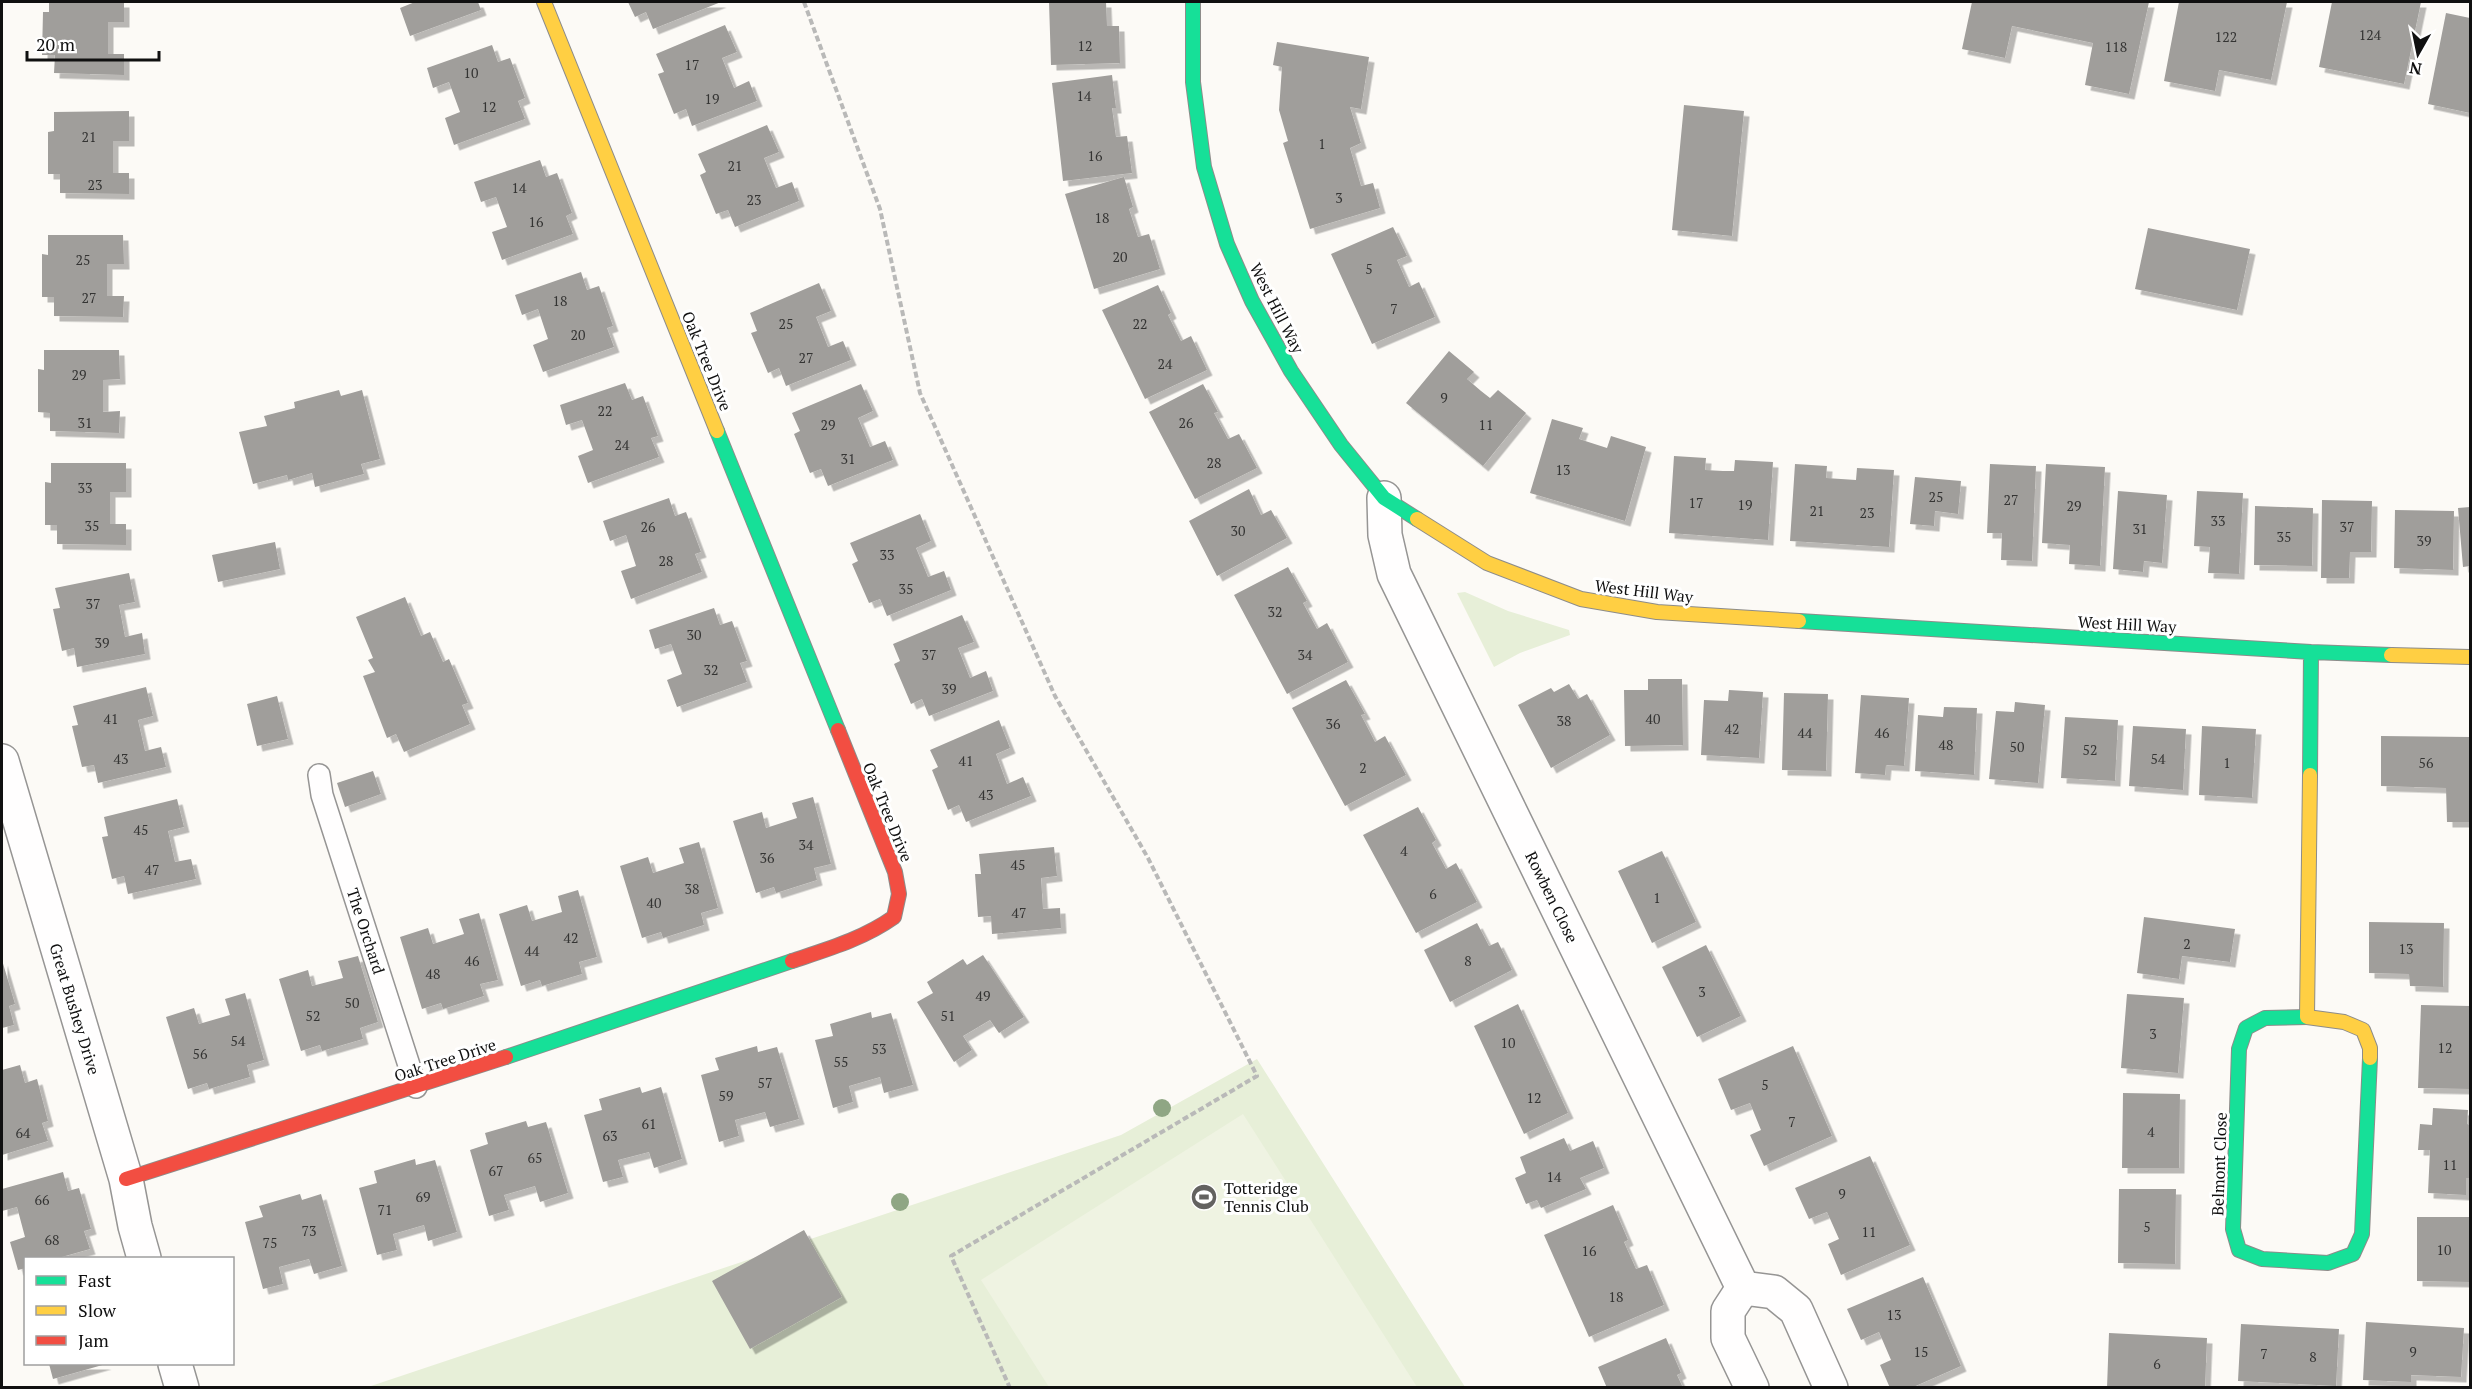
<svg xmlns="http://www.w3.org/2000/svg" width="2472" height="1389" viewBox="0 0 2472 1389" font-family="'PT Serif',serif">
<defs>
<filter id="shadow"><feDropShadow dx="5.5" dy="5.5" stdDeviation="0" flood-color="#0004"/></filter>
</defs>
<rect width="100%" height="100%" fill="#fcfaf6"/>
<path fill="#e7efd8" d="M1465 592 1508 611 1569 630 1570 635 1520 653 1494 667 1457 593Z
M1257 1059 1465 1387 365 1388 1121 1135Z"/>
<path fill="#eff3e2" d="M1243 1114 1417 1387H1049L981 1280Z"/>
<path fill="#a09e9b" filter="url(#shadow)" d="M49 2H124V22H108V54H124V75L54 73 55 55H42L43 12H49Z
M415 2H478L481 10 410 36 400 8Z
M628 2H721L653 29 646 12 635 17Z
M1049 2H1106L1107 26H1119L1120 63 1051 65Z
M1972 2H2149L2129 94 2085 85 2093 43 2012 26 2005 58 1962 49Z
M2179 2H2287L2271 80 2219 70 2215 91 2164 81Z
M2332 2H2421L2404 84 2319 67Z
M2446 13 2470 18V113L2428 104Z
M725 25 737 52 722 58 734 88 749 81 757 101 692 126 686 109 674 114 658 74 664 72 656 54Z
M1277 42 1369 57 1361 109 1350 107 1361 143 1350 148 1361 186 1373 183 1380 208 1310 229 1283 143 1288 141 1279 110 1282 67 1273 65Z
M492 45 498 62 510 58 525 98 518 101 525 119 454 145 445 118 460 112 449 82 433 88 427 68Z
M1112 75 1116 108H1112L1116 137 1127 136 1132 173 1063 181 1052 83Z
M1684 105 1744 111 1732 236 1672 230Z
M129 111V141H113V173H129V194L60 193V174H48V132L54 131V112Z
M767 125 779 152 764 158 776 188 792 182 799 201 735 227 728 210 716 214 700 175 706 172 698 154Z
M540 160 546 177 557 173 572 213 566 216 573 234 502 260 492 232 507 227 496 197 481 202 474 182Z
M1124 177 1133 207 1129 209 1138 237 1149 234 1160 269 1094 289 1065 194Z
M1393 227 1407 256 1397 260 1409 287 1419 282 1435 317 1372 344 1331 254Z
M2148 228 2250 249 2237 310 2135 289Z
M48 235H123L124 264H107V296H124L123 317 54 316V297H42V254L48 255Z
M581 272 587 290 599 286 613 326 607 328 614 347 543 372 533 345 548 339 538 309 522 315 515 295Z
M819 283 831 311 816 317 828 347 843 341 851 360 786 386 779 368 768 373 751 333 757 331 750 313Z
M1158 285 1171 313 1168 315 1181 341 1191 336 1207 370 1145 399 1102 310Z
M44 350H119L120 379 103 380V412L120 411 119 433 50 431V413L38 412V369L44 370Z
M1449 351 1474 372 1467 379 1481 391 1490 398 1498 390 1526 413 1483 466 1406 403Z
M625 383 632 400 643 396 658 436 651 438 659 457 588 483 578 456 593 450 582 420 566 425 560 405Z
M861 384 873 411 858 418 870 447 885 441 893 460 828 486 821 469 810 473 794 434 800 431 792 413Z
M1203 384 1218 412 1214 413 1228 439 1239 434 1257 468 1195 499 1149 412Z
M339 390 341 396 362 390 380 459 361 464 364 474 315 487 312 473 288 480 287 475 253 484 239 432 267 426 264 416 295 408 294 402Z
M1552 419 1583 428 1579 439 1607 448 1611 436 1646 447 1625 521 1530 493Z
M1674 456 1706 458 1705 470 1723 471H1734L1735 460 1773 462 1768 540 1669 533Z
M51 463H126V492H110V524H126V545L57 544V525H45V482L51 483Z
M1795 464 1827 466 1826 478 1856 480 1857 468 1894 470 1889 547 1790 541Z
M1990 464 2036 466 2032 561 2001 560 2002 533H1987Z
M2046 464 2105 467 2100 566 2069 564 2070 545 2042 543Z
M1915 477 1961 481 1958 514 1935 511 1934 526 1910 524Z
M1249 489 1261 515 1271 510 1287 538 1217 576 1189 521Z
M2118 491 2167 495 2162 563 2144 561 2143 572 2113 569Z
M2197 491 2243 493 2239 574 2208 573 2210 547 2194 546Z
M669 498 675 516 686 512 701 552 695 554 702 572 631 599 621 571 636 566 626 535 610 541 603 521Z
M2322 500 2372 501 2371 552H2350L2349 578H2321Z
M2255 506 2313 508 2312 566 2254 565Z
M2470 507V566L2463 567 2458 508Z
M2395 510 2454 511 2453 570 2394 568Z
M920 514 931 541 916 548 928 577 944 571 951 590 887 616 880 599 869 603 852 564 858 561 850 543Z
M275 542 280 569 218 582 212 555Z
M1288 567 1307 601 1303 603 1317 629 1327 623 1348 662 1287 694 1234 595Z
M129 573 135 602 119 605 125 637 142 633 145 654 77 667 74 648 62 651 53 609 60 608 55 588Z
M405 597 421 636 430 632 443 662 449 659 468 703 462 705 470 724 404 752 396 734 387 738 363 676 375 672 368 660 373 658 356 617Z
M714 608 720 625 732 621 747 661 740 663 747 682 677 707 667 680 682 674 671 644 655 649 649 630Z
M962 615 974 642 958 648 970 678 986 671 993 691 929 716 922 699 911 704 894 664 900 661 893 644Z
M1648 679H1682L1683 745 1625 746 1624 690H1648Z
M1346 680 1365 714 1361 715 1375 742 1385 736 1406 775 1345 806 1292 708Z
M1569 684 1578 699 1587 694 1610 735 1551 768 1518 705 1551 688 1554 692Z
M146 687 153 716 138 720 145 751 161 747 166 767 98 783 94 765 82 767 72 726 78 725 73 706Z
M1729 690 1763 692 1759 758 1701 755 1704 700 1728 701Z
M1784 693 1828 694 1826 771 1782 770Z
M1861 695 1909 698 1904 766 1886 765 1885 775 1855 773Z
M277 696 288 739 257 746 247 704Z
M2015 702 2045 705 2038 783 1989 779 1996 711 2014 712Z
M1944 707 1977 708 1974 775 1915 771 1918 715 1943 717Z
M2065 717 2118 720 2115 781 2061 778Z
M999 720 1010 748 996 754 1007 784 1023 777 1031 796 966 822 959 805 948 810 932 770 938 767 930 750Z
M2133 726 2186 729 2183 790 2129 786Z
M2202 726 2256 729 2252 798 2199 795Z
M2381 736 2470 737V822H2447L2446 788 2381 786Z
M373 771 381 794 345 807 337 783Z
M813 797 831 864 814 868 817 880 776 893 774 887 756 893 733 821 762 812 766 828 797 818 792 803Z
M177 799 184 827 168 831 175 862 191 859 196 879 128 894 124 876 112 879 102 837 108 836 104 817Z
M1418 807 1436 840 1432 843 1446 869 1456 863 1477 902 1416 933 1363 835Z
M699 842 718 908 701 913 704 925 663 938 661 932 642 938 620 866 648 857 653 873 684 863 679 848Z
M1054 847 1057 876 1041 878 1043 909 1060 908 1061 928 992 934 991 916 978 917 975 874H981L979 854Z
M1662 851 1696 922 1652 943 1618 871Z
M578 890 597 957 579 962 582 974 542 986 540 980 521 986 499 914 527 905 532 921 562 912 558 896Z
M479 913 498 980 480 984 484 996 443 1009 441 1003 422 1009 400 937 428 928 433 944 464 934 459 919Z
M2144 917 2235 929 2230 962 2182 956 2179 979 2137 973Z
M2369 922 2444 923 2443 987 2410 986 2409 974 2369 973Z
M1477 923 1489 946 1498 942 1512 970 1450 1002 1424 950Z
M1706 945 1741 1016 1697 1037 1662 967Z
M983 955 1024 1017 999 1033 990 1020 963 1036 972 1050 954 1062 917 1002 933 993 927 982 963 959 967 965Z
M358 956 378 1022 360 1028 363 1039 322 1051 320 1045 301 1051 279 979 308 970 312 986 343 978 338 961Z
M2 960 15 1004 9 1006 14 1025 2 1028Z
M245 993 264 1060 247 1065 250 1077 209 1089 207 1083 188 1089 166 1017 194 1008 199 1024 230 1015 225 999Z
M2127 994 2184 998 2178 1073 2121 1068Z
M1518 1004 1568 1113 1524 1134 1474 1026Z
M2421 1005 2470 1006V1089L2418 1088Z
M871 1012 872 1018 891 1013 913 1085 884 1093 880 1077 849 1086 853 1102 833 1108 815 1040 833 1036 830 1024Z
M757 1046 758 1052 777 1047 799 1119 770 1127 765 1112 735 1120 739 1136 719 1142 701 1075 719 1070 715 1058Z
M1793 1046 1832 1136 1764 1166 1750 1135 1761 1130 1750 1103 1731 1110 1718 1079Z
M20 1065 25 1083 37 1079 48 1121 42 1123 48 1141 2 1155V1070Z
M640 1087 642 1093 661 1087 682 1159 654 1168 649 1152 618 1160 623 1177 603 1182 584 1115 602 1110 599 1099Z
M2123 1093 2180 1094 2179 1168H2122Z
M2433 1108 2468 1110 2467 1124 2470 1125V1178H2466V1195L2428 1193 2430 1150H2418L2420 1124 2432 1125Z
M526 1121 528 1127 546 1122 568 1193 540 1202 535 1186 504 1195 509 1210 489 1216 470 1150 488 1144 485 1133Z
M1564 1138 1570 1151 1593 1141 1604 1168 1580 1178 1586 1189 1541 1208 1537 1200 1526 1204 1515 1178 1526 1173 1520 1157Z
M1870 1156 1910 1245 1841 1275 1828 1244 1839 1239 1827 1212 1809 1219 1795 1188Z
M415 1159 416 1165 435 1160 457 1232 428 1241 424 1225 393 1234 397 1250 377 1255 359 1188 377 1183 374 1171Z
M63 1172 68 1191 79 1188 91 1229 84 1231 90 1249 58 1258H26V1268L18 1270 10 1242 25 1237 17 1207 2 1211V1189Z
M2119 1189H2176L2175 1264 2118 1263Z
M300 1194 302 1200 321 1194 342 1266 314 1274 309 1259 279 1267 283 1284 263 1289 245 1222 263 1217 259 1206Z
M1613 1205 1628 1240 1624 1242 1636 1269 1647 1265 1664 1305 1589 1337 1544 1235Z
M2417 1217H2470V1282L2417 1281Z
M804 1230 842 1297 750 1349 712 1281Z
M1923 1277 1961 1366 1911 1388H1890L1880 1365 1891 1360 1879 1332 1861 1340 1847 1309Z
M2366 1322 2464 1328 2461 1377 2411 1375V1382L2363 1380Z
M2241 1324 2339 1329 2336 1386 2238 1381Z
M2109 1333 2207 1338 2205 1388H2107Z
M1666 1338 1681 1373 1677 1375 1683 1388H1607L1598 1367Z
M49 1364H106L53 1379Z"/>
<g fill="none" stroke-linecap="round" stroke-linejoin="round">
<defs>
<path id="lane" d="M319 775 322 795 416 1087"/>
<path id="street" d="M1384 498 1385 535 1394 574 1743 1288
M2 761 126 1179 135 1226 144 1258
M1743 1288 1774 1292 1796 1310 1831 1388
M1743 1288 1728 1311V1338L1752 1388
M175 1364 182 1388"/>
<path id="fast" d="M1193 2V82L1204 167 1227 244 1252 301 1291 371 1341 445 1384 498 1417 519
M717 431 838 730
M1799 621 2311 652 2391 655
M2310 775 2311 652
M2307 1017 2265 1018 2246 1028 2239 1049 2233 1229 2239 1250 2262 1259 2328 1263 2353 1254 2362 1234 2370 1058
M506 1057 792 961"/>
<path id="slow" d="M544 2 717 431
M1417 519 1487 563 1581 599 1657 612 1799 621
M2391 655 2470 657
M2310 775 2307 1017 2344 1022 2363 1030 2370 1048V1058"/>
<path id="jam" d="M792 961C828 949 863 939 894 917L899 894 895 872 838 730
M126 1179 506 1057"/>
</defs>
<use href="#lane" stroke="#969594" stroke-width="24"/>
<use href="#street" stroke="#969594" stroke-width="36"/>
<use href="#fast" stroke="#8d8c8a" stroke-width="16"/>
<use href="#slow" stroke="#8d8c8a" stroke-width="16"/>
<use href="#jam" stroke="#8d8c8a" stroke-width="16"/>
<path stroke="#b9b9b8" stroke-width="4" stroke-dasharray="6 3" stroke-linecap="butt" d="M804 2 880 209 920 393 1055 696 1148 858 1257 1076 951 1256 1010 1388"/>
<use href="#lane" stroke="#fffefe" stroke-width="21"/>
<use href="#street" stroke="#fffefe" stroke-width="33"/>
<use href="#fast" stroke="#16e098" stroke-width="14"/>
<use href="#slow" stroke="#ffcf43" stroke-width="14"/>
<use href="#jam" stroke="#f24e42" stroke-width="14"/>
</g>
<g fill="#8fa684">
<circle cx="1162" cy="1108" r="9"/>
<circle cx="900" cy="1202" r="9"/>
</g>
<defs>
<symbol id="stadium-disc" viewBox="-11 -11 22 22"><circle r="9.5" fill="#636260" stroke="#fff"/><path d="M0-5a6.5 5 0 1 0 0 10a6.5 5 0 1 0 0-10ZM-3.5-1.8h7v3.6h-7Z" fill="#fff"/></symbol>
</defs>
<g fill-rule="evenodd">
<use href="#stadium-disc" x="1189" y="1182" width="30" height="30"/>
</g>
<g text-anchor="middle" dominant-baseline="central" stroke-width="6" stroke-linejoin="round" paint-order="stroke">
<g font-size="14" fill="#343433">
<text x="2370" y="34">124</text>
<text x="2226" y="36">122</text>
<text x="1085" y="45">12</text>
<text x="2116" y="46">118</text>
<text x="692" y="64">17</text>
<text x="471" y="72">10</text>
<text x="1084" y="95">14</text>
<text x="712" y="98">19</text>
<text x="489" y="106">12</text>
<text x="89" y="136">21</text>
<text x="1322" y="143">1</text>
<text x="1095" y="155">16</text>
<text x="735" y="165">21</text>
<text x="95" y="184">23</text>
<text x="519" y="187">14</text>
<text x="1339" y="197">3</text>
<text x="754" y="199">23</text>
<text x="1102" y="217">18</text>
<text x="536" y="221">16</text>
<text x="1120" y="256">20</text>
<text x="83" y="259">25</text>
<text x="1369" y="268">5</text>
<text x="89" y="297">27</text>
<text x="560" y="300">18</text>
<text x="1394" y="308">7</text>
<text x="786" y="323">25</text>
<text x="1140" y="323">22</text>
<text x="578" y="334">20</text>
<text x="806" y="357">27</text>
<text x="1165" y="363">24</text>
<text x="79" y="374">29</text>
<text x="1444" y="397">9</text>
<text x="605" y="410">22</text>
<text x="85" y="422">31</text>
<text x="1186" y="422">26</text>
<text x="828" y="424">29</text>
<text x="1486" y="424">11</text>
<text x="622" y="444">24</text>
<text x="848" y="458">31</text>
<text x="1214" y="462">28</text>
<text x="1563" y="469">13</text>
<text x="85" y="487">33</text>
<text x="1936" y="496">25</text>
<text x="2011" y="499">27</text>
<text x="1696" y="502">17</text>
<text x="1745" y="504">19</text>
<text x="2074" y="505">29</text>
<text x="1817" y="510">21</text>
<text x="1867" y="512">23</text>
<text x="2218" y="520">33</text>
<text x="92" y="525">35</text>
<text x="648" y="526">26</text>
<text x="2347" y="526">37</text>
<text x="2140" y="528">31</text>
<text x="1238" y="530">30</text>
<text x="2284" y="536">35</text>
<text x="2424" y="540">39</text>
<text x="887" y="554">33</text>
<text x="666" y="560">28</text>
<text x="906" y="588">35</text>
<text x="93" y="603">37</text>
<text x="1275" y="611">32</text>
<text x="694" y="634">30</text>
<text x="102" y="642">39</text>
<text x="929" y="654">37</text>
<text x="1305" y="654">34</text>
<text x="711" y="669">32</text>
<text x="949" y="688">39</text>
<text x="111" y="718">41</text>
<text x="1653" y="718">40</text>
<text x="1564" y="720">38</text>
<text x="1333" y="723">36</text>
<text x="1732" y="728">42</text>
<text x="1805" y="732">44</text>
<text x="1882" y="732">46</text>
<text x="1946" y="744">48</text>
<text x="2017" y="746">50</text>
<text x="2090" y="749">52</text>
<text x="121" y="758">43</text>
<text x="2158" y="758">54</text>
<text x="966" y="760">41</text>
<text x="2227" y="762">1</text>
<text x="2426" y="762">56</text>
<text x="1363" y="767">2</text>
<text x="986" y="794">43</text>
<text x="141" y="829">45</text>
<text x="806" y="844">34</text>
<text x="1404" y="850">4</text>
<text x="767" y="857">36</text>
<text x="1018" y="864">45</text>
<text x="152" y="869">47</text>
<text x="692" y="888">38</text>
<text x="1433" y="893">6</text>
<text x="1657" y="897">1</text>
<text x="654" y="902">40</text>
<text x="1019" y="912">47</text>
<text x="571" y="937">42</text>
<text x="2187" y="943">2</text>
<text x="2406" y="948">13</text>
<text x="532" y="950">44</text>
<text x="472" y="960">46</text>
<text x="1468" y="960">8</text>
<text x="433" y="973">48</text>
<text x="1702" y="991">3</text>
<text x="983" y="995">49</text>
<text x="352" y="1002">50</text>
<text x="313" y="1015">52</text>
<text x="948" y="1015">51</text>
<text x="2153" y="1033">3</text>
<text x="238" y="1040">54</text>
<text x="1508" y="1042">10</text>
<text x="2445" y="1047">12</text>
<text x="879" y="1048">53</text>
<text x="200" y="1053">56</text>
<text x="841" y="1061">55</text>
<text x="765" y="1082">57</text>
<text x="1765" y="1084">5</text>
<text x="726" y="1095">59</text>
<text x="1534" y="1097">12</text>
<text x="1792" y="1121">7</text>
<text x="649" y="1123">61</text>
<text x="2151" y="1131">4</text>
<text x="23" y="1132">64</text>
<text x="610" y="1135">63</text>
<text x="535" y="1157">65</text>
<text x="2450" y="1164">11</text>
<text x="496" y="1170">67</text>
<text x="1554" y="1176">14</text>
<text x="1842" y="1193">9</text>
<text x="423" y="1196">69</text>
<text x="42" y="1199">66</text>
<text x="385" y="1209">71</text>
<text x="2147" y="1226">5</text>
<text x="309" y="1230">73</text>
<text x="1869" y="1231">11</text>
<text x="52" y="1239">68</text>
<text x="270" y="1242">75</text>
<text x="2444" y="1249">10</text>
<text x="1589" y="1250">16</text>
<text x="1616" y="1296">18</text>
<text x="1894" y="1314">13</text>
<text x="1921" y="1351">15</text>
<text x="2413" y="1351">9</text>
<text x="2264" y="1353">7</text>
<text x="2313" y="1356">8</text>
<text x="2157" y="1363">6</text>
</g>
<g font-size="16" fill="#101010" stroke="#fff">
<text transform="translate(1277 308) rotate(63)">West Hill Way</text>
<text transform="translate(707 361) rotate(68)">Oak Tree Drive</text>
<text transform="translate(1644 591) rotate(7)">West Hill Way</text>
<text transform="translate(2127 624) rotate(3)">West Hill Way</text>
<text transform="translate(888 812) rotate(68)">Oak Tree Drive</text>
<text transform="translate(1552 897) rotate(64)">Rowben Close</text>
<text transform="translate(366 931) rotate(72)">The Orchard</text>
<text transform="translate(75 1009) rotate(73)">Great Bushey Drive</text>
<text transform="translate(445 1060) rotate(-18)">Oak Tree Drive</text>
<text transform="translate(2219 1164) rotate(-88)">Belmont Close</text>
</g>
<g font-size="16" fill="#101010" stroke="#fff" text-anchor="start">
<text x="1224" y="1188">Totteridge<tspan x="1224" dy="18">Tennis Club</tspan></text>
</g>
</g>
<rect width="2472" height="1389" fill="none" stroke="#101010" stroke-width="6"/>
<rect x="24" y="1257" width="210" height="108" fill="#ffffff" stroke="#9f9f9f" stroke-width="1.5"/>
<rect x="36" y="1276" width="30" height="9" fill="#16e098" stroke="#9f9f9f" stroke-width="1.5"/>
<text x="78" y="1287" font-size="18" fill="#101010">Fast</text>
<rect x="36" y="1306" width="30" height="9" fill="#ffcf43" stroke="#9f9f9f" stroke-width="1.5"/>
<text x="78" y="1317" font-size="18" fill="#101010">Slow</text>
<rect x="36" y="1336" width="30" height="9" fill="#f24e42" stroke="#9f9f9f" stroke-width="1.5"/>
<text x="78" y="1347" font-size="18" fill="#101010">Jam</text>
<g transform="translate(2418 54) rotate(189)" stroke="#ffffff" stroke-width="4.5" paint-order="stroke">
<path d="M0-4.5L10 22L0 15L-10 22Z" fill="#101010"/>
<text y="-9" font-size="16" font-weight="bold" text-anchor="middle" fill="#101010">N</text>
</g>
<path d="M27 51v9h132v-9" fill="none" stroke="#101010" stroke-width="3"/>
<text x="36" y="51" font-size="18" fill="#101010" stroke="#ffffff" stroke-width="4.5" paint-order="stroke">20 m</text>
</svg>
